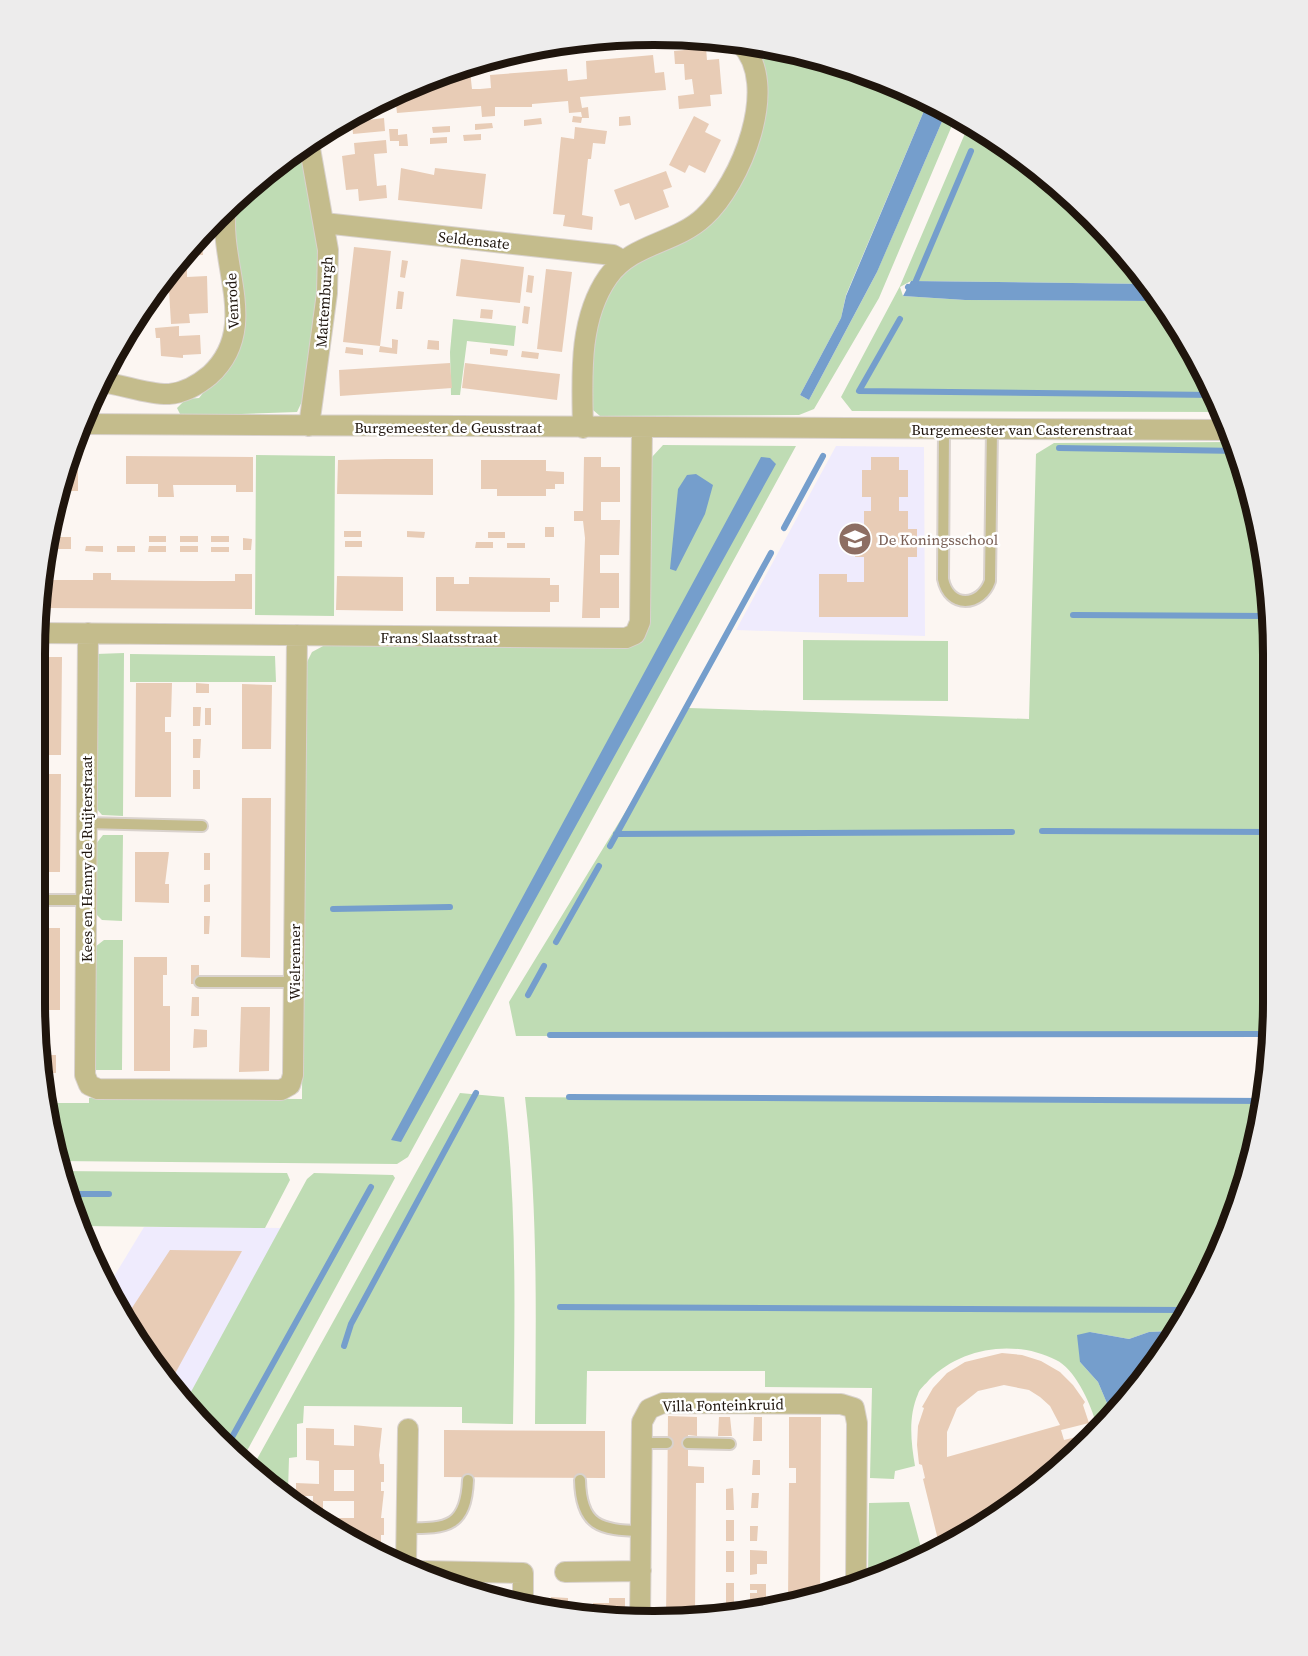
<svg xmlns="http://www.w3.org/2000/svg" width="1308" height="1656" viewBox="0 0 1308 1656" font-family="'Source Serif 4',serif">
<rect width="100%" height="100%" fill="#fcf6f2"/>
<path fill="#efebfd" d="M836 446 924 447 925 636 736 630Z
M144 1227 282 1228 187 1402 117 1311 107 1288Z"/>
<path fill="#bfdcb4" d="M751 45 815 56 929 99 846 295 841 318 800 395 809 400 876 274 947 110 956 116 879 298 814 409 799 415 600 416 593 410 590 382 591 353 598 317 611 287 631 263 703 231 726 206 747 168Z
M969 124 1031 163 1120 246 1147 284 911 281 900 287 903 296 965 300 1159 301 1191 345 1221 412 852 411 841 397 900 286Z
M302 147 319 235V294L306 393 297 412 181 416 177 408 186 399 199 398 231 359 233 201 246 188Z
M453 319 516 326 514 346 467 341 460 395H451L450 352Z
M1235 442 1241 455 1272 613 1273 1002 1270 1037 516 1036 509 1002 689 708 1029 719 1036 454 1054 443Z
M663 445 796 446 408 1157 397 1164 55 1161 48 1103H89V1098L302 1099 304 668 312 652 325 645 630 647 649 623 652 457Z
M256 455 335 456 334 616 255 615Z
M803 640 948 641V701L803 700Z
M124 653 123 816 102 815 95 807 96 654Z
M130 654 275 656 276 682H130Z
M103 835H123L122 921 102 920 95 913V845Z
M104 940H123L122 1070H94L95 947Z
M460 1093 504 1097C517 1206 515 1314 513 1424L462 1423V1407L304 1406 303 1423 297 1424V1457L289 1458 288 1491H282L252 1468Z
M525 1097 1177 1103H1264L1262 1123 1226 1239 1173 1331 1149 1332 1129 1339 1090 1332 1080 1362 1098 1382 1112 1415 1095 1420C1090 1402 1074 1368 1056 1360 1015 1339 961 1347 929 1380 926 1384 919 1389 918 1394 908 1417 911 1442 915 1466L895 1471 894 1479 870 1478 872 1388 765 1387V1371H587L586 1424H535C536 1314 538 1206 525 1097Z
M59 1171 287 1173 290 1180 265 1228 82 1226Z
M314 1173 393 1175 395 1178 242 1460 216 1440 186 1401 307 1179Z
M909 1502 923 1555 868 1578 869 1503Z"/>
<path fill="#759ecc" d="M929 99 947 110 877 272 809 400 800 395 841 318 846 296Z
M911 281 1147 284 1159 301 965 300 903 296Z
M761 457 770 458 776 464 401 1142 391 1140Z
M696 474 713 485 705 514 676 571 670 569 678 489 687 475Z
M1173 1331 1146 1379 1112 1415 1098 1382 1080 1362 1077 1335 1090 1332 1129 1339 1149 1332Z"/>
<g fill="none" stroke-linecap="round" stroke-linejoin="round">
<path stroke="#759ecc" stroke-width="6" d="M979 134 980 131
M908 287 912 290 971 151
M900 319 859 391 1214 395
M1059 448 1239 451
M784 528 823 456
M1073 615 1272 616
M1042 831 1273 832
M616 834 1012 832
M610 846 771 553
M333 909 450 907
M556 942 599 866
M528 995 544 966
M550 1035 1270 1034
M569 1097 1264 1101
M69 1194H109
M560 1307 1185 1310
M344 1346 351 1324 476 1093
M226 1448 371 1187"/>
</g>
<path fill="#e8ccb6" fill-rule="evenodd" d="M706 48 707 60 719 59 722 94 710 95 711 106 679 109 678 96 694 94 692 79 685 80 684 64H675L674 51Z
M653 55 655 73 664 72 666 90 580 97 582 108 588 107 589 118H582L581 123 572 122 573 116 582 117 581 112 569 113 568 101 532 104V107H495V116L482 117 481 106 397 113 395 96 404 95V91L440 74 470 71 472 89H480L491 88 490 75 567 69 568 81 587 79 586 61Z
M367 107 368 120 384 118 385 131 353 134 352 122 340 123 345 117Z
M630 116 631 125 619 126V117Z
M694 116 709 124 705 132 721 140 705 173 689 165 685 173 669 165Z
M541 118 542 124 524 126V120Z
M492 123 493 128 475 130V124Z
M450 126V132L433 133 432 127Z
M575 127 607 131 605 144 593 143 591 159H588L582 215 593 217 592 230 563 226 565 215 553 214 561 137 574 139Z
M389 129H398V135L407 134 408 146H399V141H390Z
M481 134V140L464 141 463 135Z
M447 137V143L430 144V138Z
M386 140 387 153 374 154 377 186 386 185 387 198 359 201 358 189 346 190 342 156 355 154 354 143Z
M401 168 434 175 435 168 486 174 482 209 398 200Z
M666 171 672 187 663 190 669 207 635 220 629 203 620 206 614 190Z
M198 236H202L203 255 182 256V266H173Z
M354 247 391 251 380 346 343 342Z
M461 259 524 267 520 303 456 296Z
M402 260 408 261 405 278 400 277Z
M187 268V277L207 276 208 313 189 314 190 323 171 324 168 273 172 269Z
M546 269 572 272 562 352 537 349Z
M528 275 534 276 532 293 526 292Z
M398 291 404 292 402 309H396Z
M524 306 530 307 528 324 522 323Z
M481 309 493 310 492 319 480 318Z
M133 323 130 343 121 342 118 361 110 360 118 344Z
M179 326V336L200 335 201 354 183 355V358L161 356 160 338H156L155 328Z
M392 339 398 340 397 354 379 352 380 346 392 348Z
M428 340 439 341V350L427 349Z
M346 347 363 349V355L345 353Z
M490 348 508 350 507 356 490 354Z
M522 351 539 353 538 359 521 357Z
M450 363 452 388 340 396 339 370Z
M465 363 560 374 557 400 462 388Z
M67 455H78V491H61Z
M126 456 253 457V492H236V485H173L174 497H158V484H126Z
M584 457H601V467H620V502H601V520H620L619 555H600V573H619V608H600V618H582L585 538 583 521H574V511H583Z
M871 457H899V470H908V497H899V511H908V529H917V557H908V617H819V574H847V582H864V557H855V529H864V511H871V497H862V470H871Z
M386 459H433V495L337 494 338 460Z
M481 460H546V471L564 472V484H555V489H546V496H497V489H481Z
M545 527H554V537H545Z
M344 531H361V537H344Z
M407 531 425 532 424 538 407 537Z
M488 532H505V538H488Z
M149 536H166V542H149Z
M180 536H198V542H180Z
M211 536H229V542H211Z
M53 537H71V549H53Z
M243 538 252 539 251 550H243Z
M345 541H362V547H345Z
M476 542H493V548H475Z
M507 543H525V548H507Z
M86 546H103V552L85 551Z
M117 546H135V552H117Z
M149 546H166V552H148Z
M180 546H198V552H180Z
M211 547H229V552H211Z
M93 573H111V580L204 581H235V574H252V609L46 608V580H93Z
M337 576 403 577V611L336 610Z
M436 577H454V584H469V577L550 578V585H559V602H550V612L436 611Z
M36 657H62L61 755H46V774H61L60 872H35Z
M136 683H172L171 717H165V732H171V797H135Z
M196 683 209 684V693H196Z
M242 684 272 685 271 749H242Z
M193 707H201L200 726H193Z
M205 708H211V725H205Z
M193 739H201L200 758H193Z
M193 770H200V789H193Z
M242 798H271L270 958 241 957Z
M135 852H169L165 884H169V903L135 902Z
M204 853H210V870H204Z
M210 884V902H204V885Z
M204 916H210L209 934H204Z
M35 928H60V1010H44V1029H38L35 1002Z
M134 957H167V975H163V1006H170V1071H134Z
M191 965H199V984H191Z
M192 997H199V1016H191Z
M241 1007H270L269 1071 239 1072Z
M194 1029 207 1030V1047L193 1048Z
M41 1055H56V1073H44Z
M170 1250 242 1251 171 1381 124 1320Z
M1002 1353 1022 1355 1041 1361 1060 1372 1073 1385 1085 1402 1083 1405 1089 1423 1061 1430 1064 1440 1092 1433V1436L1062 1468 963 1539 940 1548 923 1479 925 1478 922 1465 919 1464 917 1445 918 1426 924 1408 922 1407 933 1388 947 1373 965 1362ZM1004 1385 1029 1390 1040 1397 1050 1406 1060 1425 947 1457V1432L957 1408 978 1391Z
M668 1416 697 1417V1436L688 1435V1466L704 1467V1483H696L695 1616 666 1620Z
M719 1417H730L732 1436H718Z
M754 1417H762V1441H753Z
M789 1417H821L820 1598 802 1602 788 1601 789 1483H796V1468H789Z
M354 1425 382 1428 379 1455 380 1464H384V1482H381V1491H384L381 1518H384V1535H381V1545H361L353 1542V1528H330L313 1514V1496H296V1502L289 1496H296V1483L319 1484V1461L306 1460V1428L334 1429V1445L354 1446ZM334 1470H354V1491H334ZM323 1501H354V1518H323Z
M444 1430 605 1431V1478L444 1477Z
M753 1460H760V1475H752Z
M733 1488 734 1510H726V1489Z
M752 1493H759L758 1508H751Z
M726 1520H734V1541H726Z
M750 1526H758L757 1541H750Z
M750 1550 767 1551V1564H757V1574L750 1575Z
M726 1551H734V1572H726Z
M726 1583H734V1604H726Z
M750 1584H766V1601H750V1593H757V1590H750Z
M551 1597 568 1598V1603H584V1612L551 1608Z
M609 1598H625V1618L593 1613V1603H609Z"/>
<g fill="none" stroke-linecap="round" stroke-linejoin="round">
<defs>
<path id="service" d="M944 428 943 579C949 609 981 607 990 581L992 428
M86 823 202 826
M35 900H86
M200 982H294
M642 1443H667
M688 1443 730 1444
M580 1480C581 1526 600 1530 641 1531
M407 1528C448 1529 466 1526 468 1480"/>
<path id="minor" d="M309 143 328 250 327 293 309 426
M324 223 613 255 622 260
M100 382C121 384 149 395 169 394 184 393 198 385 210 375 261 328 218 265 226 208
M81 424 1229 430
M583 428C582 378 578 320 608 277 632 243 675 244 704 217 740 185 782 84 740 43
M36 633 626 638 635 634 640 622 642 428
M88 633 85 1075 89 1085 98 1089 281 1090 290 1085 293 1075 297 635
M406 1564 408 1429
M423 1571 523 1573V1604
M565 1572 641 1571
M640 1620 642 1422 649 1409 663 1403 841 1404 854 1408 857 1423 856 1583"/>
</defs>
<use href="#service" stroke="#d9d2cd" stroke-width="14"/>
<use href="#minor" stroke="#d9d2cd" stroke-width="22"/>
<use href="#service" stroke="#c4bc8c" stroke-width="10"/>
<use href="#minor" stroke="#c4bc8c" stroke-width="20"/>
</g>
<defs>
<symbol id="school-disc" viewBox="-11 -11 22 22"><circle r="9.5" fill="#8d6e63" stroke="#fff"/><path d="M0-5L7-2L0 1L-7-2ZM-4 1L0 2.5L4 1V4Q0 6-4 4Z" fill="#fff"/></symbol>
</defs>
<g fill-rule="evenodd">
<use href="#school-disc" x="836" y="520" width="38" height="38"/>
</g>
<g text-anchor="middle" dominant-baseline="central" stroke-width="5" stroke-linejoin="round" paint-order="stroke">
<g font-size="15" fill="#1f150d" stroke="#fff">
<text transform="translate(474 240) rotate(6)">Seldensate</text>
<text transform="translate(232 301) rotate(-93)">Venrode</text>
<text transform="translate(324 302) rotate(-86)">Mattemburgh</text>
<text x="448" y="427">Burgemeester de Geusstraat</text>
<text x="1022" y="429">Burgemeester van Casterenstraat</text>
<text x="439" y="637">Frans Slaatsstraat</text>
<text transform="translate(86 859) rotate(-90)">Kees en Henny de Ruijterstraat</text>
<text transform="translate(294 962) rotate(-90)">Wielrenner</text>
<text transform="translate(723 1405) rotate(-1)">Villa Fonteinkruid</text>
</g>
<g font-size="15" fill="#785e54" stroke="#fff" text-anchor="start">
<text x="878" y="539">De Koningsschool</text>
</g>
</g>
<path d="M0 0H1308V1656H0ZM654 45H654A609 609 0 0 1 1263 654V1002A609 609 0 0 1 654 1611H654A609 609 0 0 1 45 1002V654A609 609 0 0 1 654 45Z" fill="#edecec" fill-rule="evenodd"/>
<path fill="none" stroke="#1f150d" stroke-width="8" d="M654 45H654A609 609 0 0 1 1263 654V1002A609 609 0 0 1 654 1611H654A609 609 0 0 1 45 1002V654A609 609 0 0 1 654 45Z"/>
</svg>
